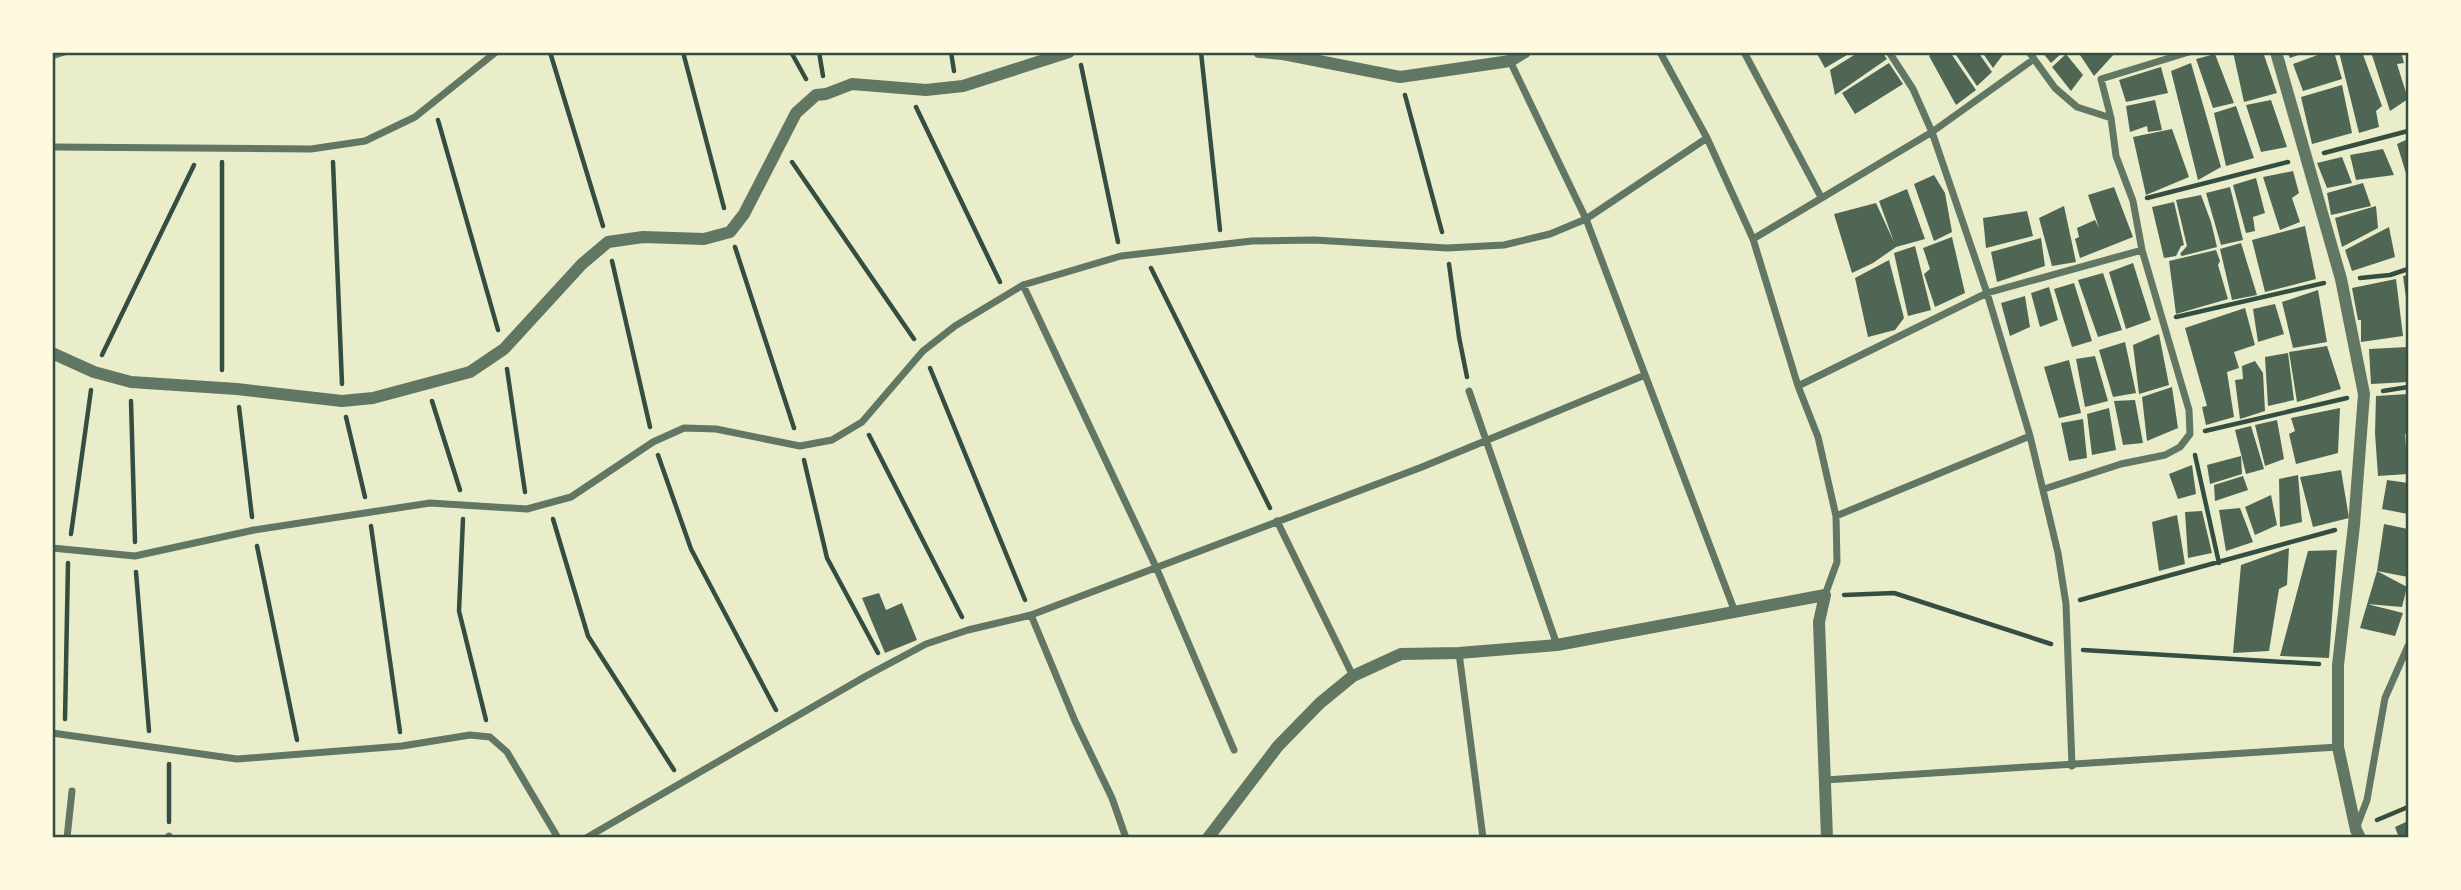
<svg xmlns="http://www.w3.org/2000/svg" width="2461" height="890" viewBox="0 0 2461 890" font-family="'Fira Sans',sans-serif">
<rect width="100%" height="100%" fill="#e9edc9"/>
<path fill="#4f6655" d="M1816 52H1852L1825 68Z
M1859 52H1882L1887 59 1835 95 1830 70Z
M1933 52H1950L1976 90 1956 105 1929 56Z
M1954 52H1978L1992 72 1977 86Z
M1982 52H2005L1993 68Z
M2042 52H2063L2051 63Z
M2078 52H2116L2094 76Z
M2233 52H2263L2277 93 2244 102Z
M2287 52H2304V53L2290 58Z
M2326 52H2334L2342 79 2303 91 2293 64Z
M2339 52H2362L2382 106 2376 111 2379 127 2359 133Z
M2371 52H2401L2404 63 2397 64 2408 99 2390 111Z
M2066 54 2083 75 2071 91 2052 67Z
M2215 54 2234 103 2213 108 2196 59Z
M1889 63 1903 84 1855 114 1842 93Z
M2191 63 2221 167 2198 180 2171 71Z
M2161 67 2168 93 2126 102 2119 80Z
M2342 85 2352 133 2312 144 2301 97Z
M2155 100 2162 130 2148 132 2147 126 2130 132 2126 106Z
M2271 100 2287 147 2261 152 2246 105Z
M2236 106 2254 158 2226 166 2214 113Z
M2172 129 2189 177 2146 195 2133 137Z
M2408 139V180L2397 144Z
M2383 149 2394 175 2356 180 2350 155Z
M2342 157 2352 183 2327 188 2317 163Z
M2293 171 2299 193 2292 198 2300 222 2280 230 2263 177Z
M1934 175 1945 193 1952 232 1934 241 1914 184Z
M2256 178 2265 213 2253 217 2255 231 2246 233 2233 185Z
M2363 183 2371 206 2331 215 2327 193Z
M2114 187 2133 237 2080 258 2075 239 2079 237 2077 228 2095 220 2099 228 2088 195Z
M2230 187 2243 240 2221 245 2206 193Z
M1907 189 1925 239 1896 247 1873 263 1852 273 1834 214 1876 203 1894 242 1879 201Z
M2201 195 2211 222 2217 247 2182 256 2180 254 2187 246 2176 200Z
M2174 202 2184 245 2181 246 2176 256 2164 258 2152 207Z
M2064 206 2076 262 2052 266 2039 218Z
M2376 206 2378 228 2342 247 2335 218Z
M2027 211 2033 236 1986 248 1983 218Z
M2305 226 2316 279 2265 292 2252 240Z
M2389 227 2395 257 2352 271 2345 250Z
M1952 237 1965 293 1935 307 1924 274 1930 269 1923 248Z
M2041 238 2045 266 1997 282 1991 252Z
M2241 243 2257 295 2232 300 2220 249Z
M1915 246 1931 310 1908 316 1894 253Z
M2216 250 2220 261 2218 265 2228 299 2176 314 2169 261Z
M1889 260 1904 318 1895 330 1868 337 1855 278Z
M2133 263 2151 320 2126 329 2109 272Z
M2103 273 2122 330 2098 337 2078 280Z
M2408 275V304L2407 305 2403 276Z
M2396 279 2403 336 2361 342V320H2358L2352 288Z
M2074 283 2092 341 2072 347 2054 289Z
M2049 287 2058 320 2040 327 2031 293Z
M2318 290 2327 342 2293 348 2282 302Z
M2025 296 2030 327 2010 336 2001 303Z
M2275 304 2284 334 2258 342 2253 309Z
M2245 308 2255 345 2234 352 2239 368 2227 372 2234 417 2206 425 2202 407 2207 406 2185 328Z
M2159 334 2169 385 2139 394 2133 345Z
M2125 342 2136 393 2113 397 2099 350Z
M2327 346 2341 389 2297 402 2289 352Z
M2408 347V382L2371 384 2369 349Z
M2288 353 2294 400 2268 406 2265 357Z
M2095 356 2108 401 2085 407 2076 359Z
M2069 360 2081 413 2059 418 2044 367Z
M2255 361 2263 373 2265 411 2240 419 2235 380 2243 379 2242 366Z
M2172 387 2178 428 2147 441 2142 397Z
M2408 394V434H2405L2408 474 2378 476 2375 433 2376 396Z
M2135 400 2143 443 2123 445 2114 401Z
M2109 408 2116 450 2092 455 2087 414Z
M2340 408 2338 453 2296 464 2289 434 2295 431 2291 418Z
M2083 419 2087 458 2069 461 2061 423Z
M2277 420 2284 459 2265 466 2255 425Z
M2251 426 2264 469 2246 474 2235 430Z
M2241 456 2242 474 2210 484 2207 465Z
M2192 465 2196 494 2178 499 2169 474Z
M2341 470 2349 518 2313 527 2300 477Z
M2298 475 2302 522 2280 527 2279 479Z
M2243 476 2248 490 2215 501 2214 485Z
M2387 480 2408 483V514L2382 509Z
M2271 495 2277 525 2255 535 2245 507Z
M2240 508 2253 542 2226 551 2219 510Z
M2202 511 2212 553 2188 558 2185 512Z
M2177 515 2185 564 2159 571 2152 522Z
M2384 524 2408 529V577L2377 571Z
M2289 548 2287 585 2279 589 2269 651 2233 653 2241 565Z
M2337 550 2329 658 2280 656 2308 551Z
M2377 571 2407 587 2402 607 2367 604 2403 613 2395 636 2360 628Z
M879 593 886 610 902 603 917 640 885 653 862 598Z
M2408 821V838H2399L2395 827Z"/>
<g fill="none" stroke-linecap="round" stroke-linejoin="round">
<path stroke="#344e41" stroke-width="4.5" d="M550 52 603 226
M683 52 724 208
M791 52 806 79
M819 52 823 76
M951 52 954 71
M1201 52 1220 230
M1081 65 1118 242
M1405 95 1442 232
M916 107 1000 282
M438 120 498 330
M2324 153 2408 131
M333 162 342 384
M792 162 914 339
M2147 198 2288 162
M735 247 794 428
M612 261 650 427
M1449 264 1459 337 1467 377
M1151 268 1270 508
M2360 278 2390 275 2408 269
M2176 317 2324 283
M102 355 194 165
M930 368 1025 600
M507 369 525 492
M222 370V162
M2383 391 2408 387
M131 401 135 542
M432 401 460 490
M239 407 252 517
M346 417 365 497
M2205 431 2347 398
M869 435 962 617
M658 455 691 549 776 710
M2195 455 2219 563
M804 460 827 558 878 653
M463 519 459 611 486 720
M553 519 588 636 674 770
M371 526 400 732
M71 534 91 390
M257 546 297 740
M136 572 149 731
M1844 595 1894 593 2051 644
M2080 600 2335 530
M2083 650 2319 664
M65 719 68 563
M2377 820 2408 807
M169 822V764"/>
<path stroke="#617663" stroke-width="7" d="M1660 52 1707 138 1753 239 1798 386 1818 437 1836 516 1837 562 1825 595
M1744 52 1821 197
M1889 52 1913 89 1932 132 1987 293 2030 436 2058 553 2066 604 2072 766
M2029 52 2055 88 2077 107 2111 118
M52 56 64 52
M1510 61 1586 219 1735 612
M52 147 311 149 365 141 415 117 496 52
M1753 239 1932 132 2034 59
M1023 285 1156 567 1234 750
M1798 386 1987 293 2142 250
M1469 391 1557 645
M2044 489 2121 464 2165 455 2180 447 2190 434 2189 410 2142 250 2133 201 2116 156 2111 118 2101 79 2189 52
M1836 516 2030 436
M1277 521 1353 676
M52 548 135 556 254 530 430 503 527 509 571 497 653 442 684 428 716 429 800 446 832 440 862 422 923 351 955 326 1023 285 1121 256 1252 241 1314 240 1447 248 1504 245 1550 234 1586 219 1707 138
M1031 615 1075 721 1112 798 1126 838
M1459 653 1483 838
M52 733 237 759 402 746 470 735 490 737 507 752 558 838
M1825 780 2338 747
M2357 826 2367 800 2385 698 2408 646
M169 836V838
M67 838 72 791
M586 838 866 676 926 644 968 630 1031 615 1422 467 1645 375"/>
<path stroke="#617663" stroke-width="12" d="M1259 52 1283 54 1400 77 1510 61 1525 52
M2276 52 2341 279 2364 394 2354 525 2338 665V747L2356 830 2360 838
M52 353 94 372 131 382 237 389 342 401 373 398 470 372 504 349 582 264 608 242 643 237 704 239 730 232 744 214 796 113 816 95 826 94 852 84 926 90 963 86 1069 52
M1208 838 1278 746 1320 703 1353 676 1401 654 1459 653 1557 645 1825 595 1819 622 1827 838"/>
</g>
<rect width="2461" height="890" fill="none" stroke="#fefae0" stroke-width="108"/>
<rect x="54" y="54" width="2353" height="782" fill="none" stroke="#344e41" stroke-width="2.5"/>
</svg>
